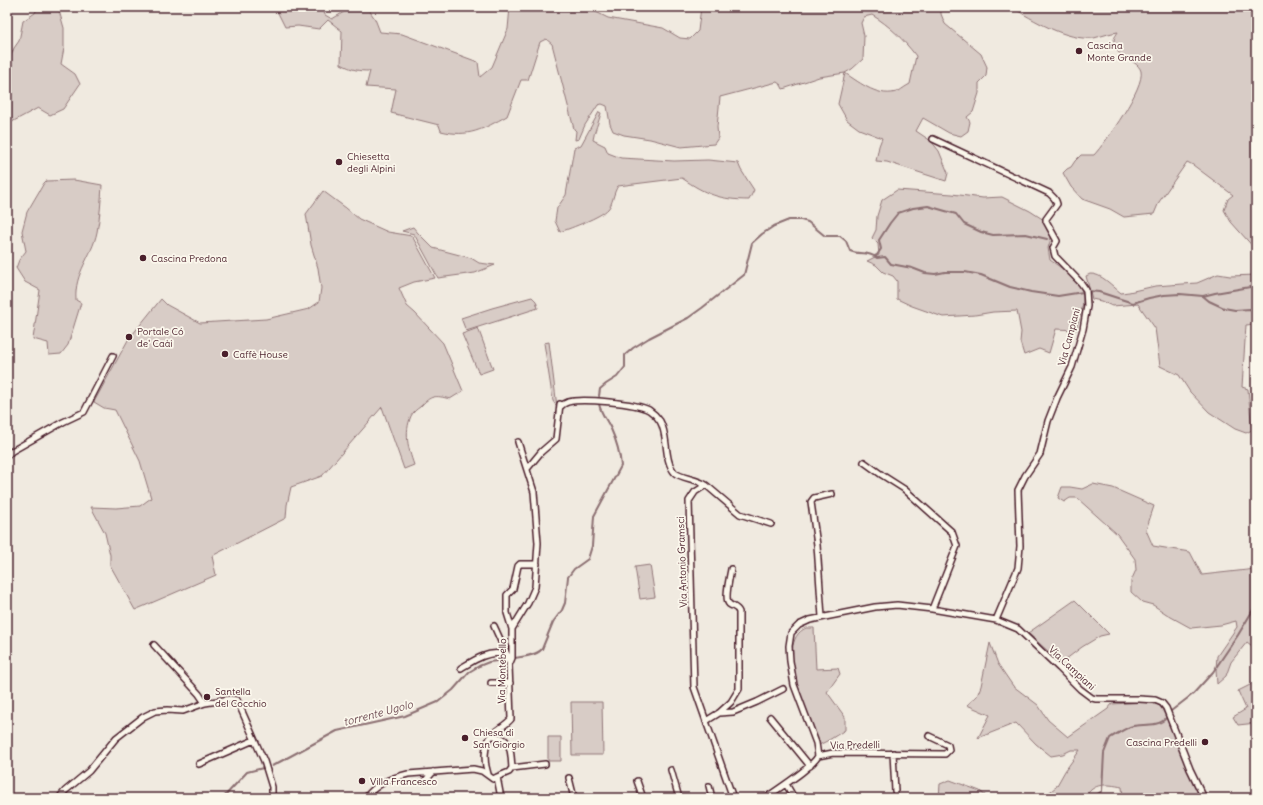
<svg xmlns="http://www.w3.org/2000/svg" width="1263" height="805" viewBox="0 0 1263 805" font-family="Delius,sans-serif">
<rect width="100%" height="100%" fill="#f0eae0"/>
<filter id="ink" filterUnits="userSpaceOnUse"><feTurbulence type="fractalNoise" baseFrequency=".025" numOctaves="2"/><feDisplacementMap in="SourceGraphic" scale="8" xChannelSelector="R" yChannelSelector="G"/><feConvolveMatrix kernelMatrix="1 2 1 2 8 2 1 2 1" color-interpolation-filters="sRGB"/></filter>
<g filter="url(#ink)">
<path fill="#d8ccc6" stroke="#917678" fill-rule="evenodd" d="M38 7H58L64 28V48L61 64 75 74 80 84 63 109 50 115 38 108 10 123 7 127V66L14 48 19 41 23 21 35 13Z
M277 7H322L325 15 332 19 349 9 351 7H367L375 19 380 32 402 34 478 62 480 77 492 67 508 29 510 7H586L608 18 663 28 680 38 690 39 698 31 701 7H941V14L945 24 981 54 987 67 986 76 979 83V93L973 112 967 117 970 122 968 131 961 136 949 133 923 118 916 131 931 141 939 151 948 173 946 181 887 162 876 161 879 146 882 138 859 129 847 120 838 104 845 73 819 77 783 89 781 85 777 82 720 97 717 127 718 138 714 144 681 147 650 139 624 135 613 131 610 124 607 106 602 104 598 105 585 125 579 139 575 140 576 131 574 129 552 44 546 39 540 42 528 80H521L507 116C483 129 469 138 441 131L439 125 391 113 396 89 366 87 370 71C357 71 353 70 341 64L342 31 328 20 319 29 298 26 285 27 277 11ZM872 15C890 26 903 39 916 56L910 84C906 86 902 89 899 91 880 99 860 83 845 73L852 69 863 59 864 36 861 23 864 17Z
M1011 7H1256V250L1231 222 1224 210 1228 199 1233 195 1193 165 1187 162 1159 202 1154 214 1124 217 1110 209 1082 199 1071 187 1063 173 1067 169 1071 167 1075 161 1081 155H1094C1106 142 1145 87 1141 71 1137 58 1111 57 1114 40 1114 37 1117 34 1118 32 1110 33 1102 36 1094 38 1066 41 1034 20 1011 7Z
M599 112 601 113C599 122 594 131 593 140L605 146 608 153 621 158 674 161 708 160 738 163 741 170 754 190 749 200C720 200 705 194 682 178L618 186C613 193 613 204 608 209 601 217 571 228 560 232L555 221 557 208 566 195 574 148 581 145Z
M74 180 102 185C101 201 100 217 97 232 92 257 74 272 76 300L81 303 68 345 61 354 49 355 48 343 33 339 40 290 25 282 16 268 19 260 26 251 22 231 27 212 44 183 46 181Z
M897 190 952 194 983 198 1002 197 1030 211 1044 220 1052 235 1048 248 1050 260C1064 270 1085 282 1083 302 1082 312 1078 321 1076 330L1056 329 1049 353 1039 349 1024 355 1020 342 1021 332 1017 311 993 312 975 315 943 317 912 306 897 299V281L893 276 883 272 876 265 867 261 879 255 878 244 872 238 876 230 877 216 882 200Z
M323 191 346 208 359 219 388 232 412 236 435 278 414 282 399 288 407 306 415 313 443 343 463 391 450 399C435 395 431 395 420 407 417 409 413 412 411 416 404 433 408 448 414 465L404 469 382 407 322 476 291 487 287 505 286 518 212 556 216 575 135 610 110 565V555L105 533 91 507 116 508 140 506 151 498 140 461 115 410 104 408 94 402 128 340 161 299 167 305 200 323 266 319 309 309 319 302 321 288 318 268 311 245 306 214Z
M413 227 418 233 433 248 471 258 479 263 495 265 475 273 438 278 414 234 402 231Z
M1090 274C1101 273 1112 286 1121 293L1129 292 1155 286 1197 283 1218 274 1230 276 1256 275V324L1246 325 1242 387 1248 389 1252 430 1246 433 1235 429 1209 412 1190 392 1179 375 1160 366 1155 328 1138 304 1112 306 1101 301 1092 299 1086 276Z
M532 297 536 301 538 308 466 331 461 318 492 308Z
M478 328 493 369 479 374 462 334Z
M549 342 557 407 553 401 544 343Z
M1093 484 1113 488 1154 506 1146 530 1153 546 1190 552 1202 575 1256 569V649L1247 642 1231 662 1226 676 1217 684 1216 669 1217 656 1237 627 1236 621 1221 625 1191 628 1171 617 1153 605 1142 602 1131 592V581L1136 570 1135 559 1117 534 1077 498H1070L1064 502 1058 498 1062 487H1070L1082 489Z
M650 565 655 597 640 599 635 567Z
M1075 600 1109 634 1100 636 1082 647 1061 663 1028 633Z
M806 628H814L816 669 838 668 840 674 827 692 845 717V730L829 740 819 745C810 721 772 643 806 628Z
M990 643 998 664 1013 686 1038 705 1048 720 1068 737 1108 709 1112 704 1147 702 1159 705 1162 709 1172 729 1186 766 1201 798H1123L1122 787C1107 784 1093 782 1085 798H1042L1056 787 1065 771 1080 750H1071L1063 754 1051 756 1036 744 1016 723 978 738 990 715 967 705 977 696 981 686Z
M1256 682V723L1238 725 1233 717 1246 709 1238 691Z
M571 702H602L603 755H572Z
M548 737H561V761H548Z
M950 780 980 791 988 798H939L940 784Z"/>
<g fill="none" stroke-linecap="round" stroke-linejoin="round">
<path stroke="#8c6f72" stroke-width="2" d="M875 256 877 255 881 249 879 240 890 223 898 213 913 208 928 206 956 214 964 224 981 232 993 235 1026 234 1047 239
M1089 291 1099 292 1133 303 1149 298 1164 295 1180 294 1203 296 1209 301 1224 308 1235 310 1250 309 1256 313
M1203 296 1215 293 1256 286
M599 396 600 389 606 384 617 377 625 367V355L633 348 649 338 688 318 702 308 744 275 752 243 762 234 774 226 789 220H801L808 222 825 236H840L846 241 850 251C861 256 866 250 877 258L885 257 891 264 912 268 925 273 935 274 945 272H965L981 275 1010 287 1031 292 1058 296 1083 292
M514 658C522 657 536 656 542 649L553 622 562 610 565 603 568 577 574 569 588 559 592 546 594 516 621 466C620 454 616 440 611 429 607 420 601 414 599 404
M1171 711 1193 694 1213 672 1238 635 1256 605
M272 766 337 731 405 716 438 702 453 690 469 672 479 666 489 662 505 660
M223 798 247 772 263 768
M1092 798 1102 791 1104 753 1110 738C1117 734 1125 728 1133 726 1143 724 1159 727 1166 718"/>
<defs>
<path id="minor" d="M933 139 1049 193 1054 198 1056 201 1057 204 1046 219V221L1057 241 1053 248 1055 256 1081 283 1086 290 1087 306 1083 329 1072 367 1057 398 1048 421 1040 454 1025 476 1018 490 1020 546 1018 568 996 620
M560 407C562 405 565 403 568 402 582 398 636 403 649 410 652 412 658 418 660 421 669 436 663 460 675 473 681 478 697 479 706 485
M7 456 12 451 63 422 84 412 113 356
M864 462 882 475 904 489 913 497 952 532 957 546 932 609
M527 469 541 452 556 439 560 404
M822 617 817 545 811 502 814 498 832 494
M494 626 509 659
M512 629 507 613V595L513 589 518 566 520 564H537
M154 645 199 694 205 703
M461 668C473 661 487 651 501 654 504 658 508 659 510 662
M491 683H510
M719 713 733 712 757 702 783 689
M770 717 810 766
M706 721 719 713 731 702 739 689V612C737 607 733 607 729 604 724 599 730 576 731 569
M492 735C495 737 499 737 502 738 512 743 511 759 512 768
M893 753 895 791
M818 756 816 743 794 685 790 661 789 646 791 633 799 625 810 620 875 607 897 605 932 609 996 620 1018 629 1059 668 1080 689 1092 698 1096 699H1139L1155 700 1162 703 1166 708 1190 769 1204 798
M818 756 833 753 945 754 949 750 948 745 929 736
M199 764 254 740
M671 770 679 798
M488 774C484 762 483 746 492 735 497 729 505 726 511 719L509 665 512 658V629L528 603 535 587 538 543 534 492 518 442
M497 777 509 772 512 768 545 764
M569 778 574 798
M426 780 433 772
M637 781 643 798
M786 784 794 798
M709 786 712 798
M59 798 65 791 89 771 116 738 143 717 155 711 167 710 183 711 205 703 230 699 237 700 264 761 272 787V798
M365 798C378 783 388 779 408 774L473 769 482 771 493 779 497 777 501 798
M733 798 694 687 689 501 695 492 706 485 740 514 771 524
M763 798 767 797C779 788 812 768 818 756"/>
</defs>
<use href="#minor" stroke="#4a1f2b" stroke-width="8"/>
<use href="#minor" stroke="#fbf7ec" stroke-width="5"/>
</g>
</g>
<g fill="#4a1f2b" stroke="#fbf7ec" stroke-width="1.5">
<circle cx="1079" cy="51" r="4"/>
<circle cx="339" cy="162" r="4"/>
<circle cx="143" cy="258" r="4"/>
<circle cx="129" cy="337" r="4"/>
<circle cx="225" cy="354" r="4"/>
<circle cx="207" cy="697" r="4"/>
<circle cx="465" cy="738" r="4"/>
<circle cx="1205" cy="742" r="4"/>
<circle cx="362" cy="781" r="4"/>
</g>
<g text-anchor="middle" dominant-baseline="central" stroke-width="3.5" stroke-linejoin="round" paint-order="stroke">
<g font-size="10" fill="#4a1f2b" stroke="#fbf7ec" text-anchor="start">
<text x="1087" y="45">Cascina<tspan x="1087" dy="12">Monte Grande</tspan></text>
<text x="347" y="156">Chiesetta<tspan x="347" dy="12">degli Alpini</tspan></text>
<text x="151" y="258">Cascina Predona</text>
<text x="137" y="331">Portale Có<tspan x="137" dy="12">de' Caàì</tspan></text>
<text x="233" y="354">Caffè House</text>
<text x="215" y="691">Santella<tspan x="215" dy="12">del Cocchio</tspan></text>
<text x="473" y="732">Chiesa di<tspan x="473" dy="12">San Giorgio</tspan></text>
<text x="1197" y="742" text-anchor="end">Cascina Predelli</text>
<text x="370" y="781">Villa Francesco</text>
</g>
<g font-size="10" fill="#4a1f2b" stroke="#fbf7ec">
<text transform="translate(1069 337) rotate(-75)">Via Campiani</text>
<text transform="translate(682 562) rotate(-92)">Via Antonio Gramsci</text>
<text transform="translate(1072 668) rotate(43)">Via Campiani</text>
<text transform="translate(502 671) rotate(-89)">Via Montebello</text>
<text transform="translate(855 745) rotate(-1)">Via Predelli</text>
</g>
<g font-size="11" font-style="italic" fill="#704e55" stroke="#fbf7ec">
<text transform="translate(378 713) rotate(-15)">torrente Ugolo</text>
</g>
</g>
<rect width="1263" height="805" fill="none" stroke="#fbf7ec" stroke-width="24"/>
<rect x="12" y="12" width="1239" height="781" fill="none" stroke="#4a1f2b" stroke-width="1.5" filter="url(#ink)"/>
</svg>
